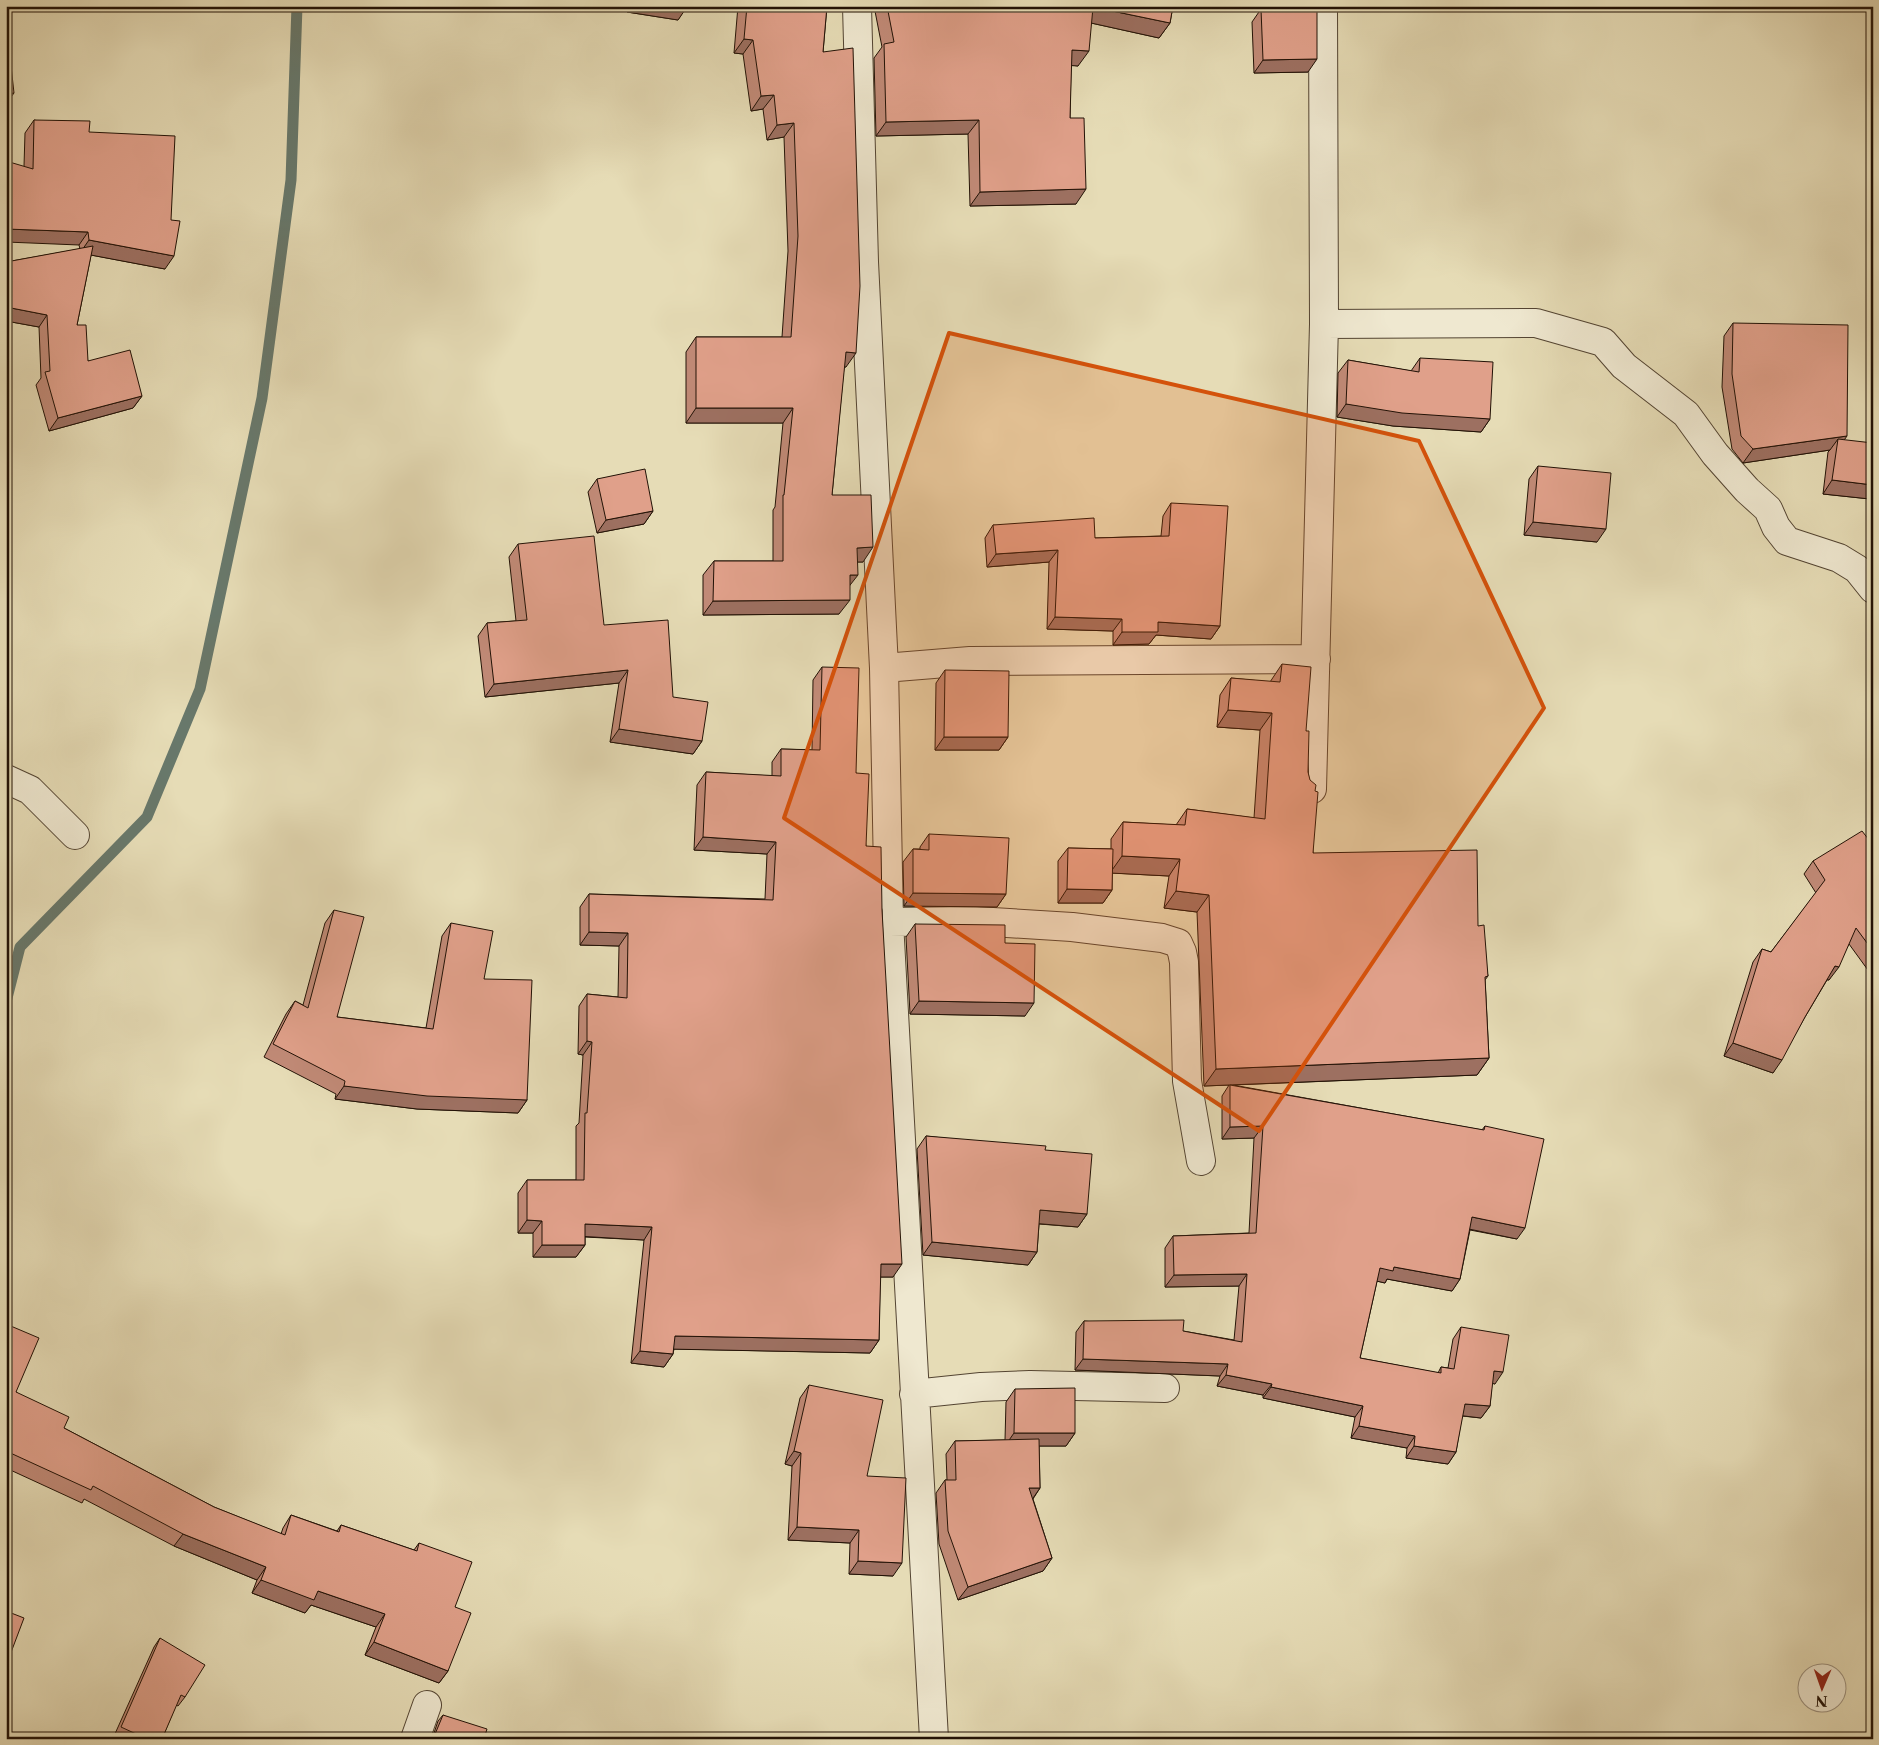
<svg xmlns="http://www.w3.org/2000/svg" width="1879" height="1745" viewBox="0 0 1879 1745" font-family="'Libre Caslon Text',serif">
<rect width="100%" height="100%" fill="#e6dcb6"/>
<filter id="stains"><feTurbulence type="fractalNoise" baseFrequency=".004" numOctaves="4"/><feColorMatrix values="0 0 0 0 .2 0 0 0 0 .09 0 0 0 0 .02 0 0 0 .5 -.17"/></filter>
<radialGradient id="worn" r=".72"><stop offset=".6" stop-color="#630" stop-opacity="0"/><stop offset="1" stop-color="#630" stop-opacity=".3"/></radialGradient>
<g fill="none" stroke-linecap="round" stroke-linejoin="round">
<path stroke="#68786b" stroke-width="11" d="M6 1002 20 947 147 817 200 689 262 398 291 180 297 6"/>
<defs>
<path id="minor" d="M857 6 864 262 884 668 889 922 934 1739
M1324 324 1536 323 1603 342 1624 366 1686 414 1715 454 1747 490 1768 509 1776 527 1787 541 1839 558 1857 569 1873 589
M884 668 970 661 1316 659
M6 779 30 790 75 835
M1312 789 1324 324 1323 6
M889 922 976 921 1072 927 1162 938 1178 943 1182 952 1184 962 1187 1081 1201 1161
M914 1394 981 1387 1030 1385 1165 1388
M415 1739 427 1705"/>
</defs>
<use href="#minor" stroke="#534432" stroke-width="30"/>
<use href="#minor" stroke="#efe8d0" stroke-width="28"/>
</g>
<path fill="#c18a77" stroke="#221206" d="M628 6H687L678 20 627 12Z
M738 6H827L823 52 846 367H844L832 495 863 562H857L839 614 703 615V575L714 561H773V510L775 507 783 423H686V352L696 337H782L788 251 784 137 767 140 763 109 751 111 743 54 734 53Z
M874 6H1173L1170 23 1159 38 1091 23 1078 66 1071 65 1070 118 1076 204 970 206 968 134 876 136 874 58 882 47Z
M1261 9 1308 72 1254 73 1252 22Z
M34 120 89 132 165 269 91 255 77 325 88 361 142 396 133 408 49 431 36 385 41 378 39 327 6 321V262L80 249 79 245 24 166 25 133Z
M1733 323 1844 439 1870 499 1823 494 1828 452 1830 450 1743 463 1732 449 1722 387 1724 336Z
M1420 358 1490 419 1481 432 1393 426 1337 417 1338 373 1348 360 1411 371Z
M1538 466 1597 542 1524 535 1529 479Z
M597 479 653 511 644 524 597 533 588 492Z
M1171 503 1220 626 1211 639 1156 635 1149 644 1113 645V631L1047 629 1049 562 987 567 985 538 993 525 1095 538 1161 536 1163 516Z
M518 544 604 625 673 697 702 741 693 754 610 742 619 683 485 697 478 636 487 623 516 621 509 557Z
M1282 664 1306 731 1313 853 1478 926 1488 976 1485 980 1489 1058 1477 1075 1233 1085 1482 1130 1485 1126 1517 1239 1470 1230 1460 1279 1452 1291 1387 1279 1385 1283 1377 1281 1360 1358 1438 1373 1441 1367 1448 1368 1453 1339 1461 1327 1495 1384 1492 1383 1490 1406 1481 1418 1462 1416 1456 1452 1448 1464 1406 1458 1407 1448 1351 1438 1355 1417 1263 1398V1395L1217 1386 1220 1376 1075 1370 1076 1332 1084 1321 1183 1331 1234 1340 1239 1286 1165 1287V1248L1173 1236 1249 1233 1254 1138 1222 1139V1096L1229 1085 1204 1086 1197 912 1164 908 1169 876 1112 873V890L1103 903H1058V861L1068 848 1111 849V839L1123 822 1176 825 1187 809 1254 818 1260 730 1217 727 1220 695 1231 678 1270 682Z
M822 667 856 773 866 846 882 910 893 1277H880L879 1340 870 1353 674 1349 673 1354 664 1367 631 1363 644 1240 585 1237V1245L576 1257H533V1233H518V1193L527 1180H576V1126L579 1123 583 1055 578 1054 579 1006 587 994 618 997 619 946 580 945V907L589 894 765 899 767 854 694 850 697 785 706 772 772 776V762L781 749 812 750 813 680Z
M945 670 1008 737 999 750H935L936 683Z
M929 834 1006 894 997 907 904 906 903 862 913 849H920V847Z
M1873 845V977L1849 944 1829 980H1827L1805 1017 1773 1073 1724 1056 1753 962 1762 949 1771 952 1816 893 1804 874 1813 861Z
M334 910 337 1017 426 1028 442 936 451 923 484 979 527 1100 518 1113 417 1109 335 1099 336 1094 264 1057 286 1014 295 1001 303 1005 325 923Z
M915 924 1005 943 1025 1016 910 1014 906 937Z
M926 1136 1045 1150 1087 1214 1078 1227 1039 1224 1037 1252 1028 1265 923 1255 917 1149Z
M6 1324 16 1392 64 1428 214 1507 281 1534 283 1528 291 1515 337 1531 341 1525 414 1550 419 1543 455 1607 448 1671 439 1683 365 1655 376 1627 311 1605 305 1613 252 1593 257 1580 174 1546 84 1499 82 1503 6 1468Z
M809 1385 867 1476 893 1576 849 1574 850 1543 788 1540 792 1466 785 1464 800 1398Z
M1015 1389 1075 1433 1066 1446H1039L1040 1488 1033 1499 1052 1558 1043 1571 958 1600 939 1544 936 1493 945 1480H947L946 1454 955 1441 1005 1440 1006 1402Z
M160 1638 185 1697 178 1706 176 1705 162 1739H119L114 1736 154 1647Z
M443 1715 484 1739H432L438 1721Z"/>
<path fill="#9d7061" stroke="#221206" d="M631 6H684L687 7 678 20 627 12Z
M1093 7 1170 23 1159 38 1082 21Z
M744 39 753 40 743 54 734 53Z
M1072 50 1089 51 1078 66 1062 65Z
M1317 59 1308 72 1254 73 1263 60Z
M14 93 6 104V94Z
M774 95 763 109 751 111 761 96Z
M979 120 968 134 876 136 886 122Z
M794 123 784 137 767 140 777 125Z
M1086 189 1076 204 970 206 980 192Z
M6 229 88 232 79 245 6 242Z
M89 240 174 256 165 269 80 253Z
M6 307 47 315 39 327 6 321Z
M846 352 856 353 846 367 836 366Z
M142 396 133 408 49 431 58 418Z
M1346 404 1490 419 1481 432 1393 426 1337 417Z
M696 408H793L783 423H686Z
M1847 436 1838 449V439L1830 450 1743 463 1753 449Z
M1832 480 1873 485V495L1870 499 1823 494Z
M653 511 644 524 597 533 606 520Z
M1533 522 1606 529 1597 542 1524 535Z
M873 547 863 562H847L857 548Z
M1058 550 1049 562 987 567 996 554Z
M850 575H858L847 589Z
M850 600 839 614 703 615 713 601Z
M1055 617 1122 619 1113 631 1047 629Z
M1158 622 1220 626 1211 639 1156 635 1149 644 1113 645 1122 632Z
M628 670 619 683 485 697 494 684Z
M1228 710 1272 713 1260 730 1217 727Z
M619 729 702 741 693 754 610 742Z
M944 737H1008L999 750H935Z
M703 837 776 842 767 854 694 850Z
M1122 856 1180 859 1169 876 1110 873Z
M1067 889 1112 890 1103 903H1058Z
M1176 891 1209 895 1197 912 1164 908Z
M913 893 1006 894 997 907 904 906Z
M589 932 628 933 619 946 580 945Z
M1835 966 1839 967 1829 980 1826 979Z
M919 1001 1034 1003 1025 1016 910 1014Z
M587 1041 592 1042 583 1055 578 1054Z
M1733 1043 1782 1060 1773 1073 1724 1056Z
M1489 1058 1477 1075 1204 1086 1216 1069Z
M344 1086 527 1100 518 1113 417 1109 335 1099Z
M1263 1126 1254 1138 1222 1139 1230 1127Z
M1040 1210 1087 1214 1078 1227 1031 1223Z
M1472 1217 1525 1228 1517 1239 1464 1228Z
M527 1220 542 1221 533 1233H518Z
M585 1224 652 1227 644 1240 576 1236Z
M932 1242 1037 1252 1028 1265 923 1255Z
M542 1245H585L576 1257H533Z
M881 1264H902L893 1277H872Z
M1394 1267 1460 1279 1452 1291 1387 1279 1385 1283 1372 1280 1380 1268Z
M1247 1274 1239 1286 1165 1287 1174 1275Z
M675 1336 879 1340 870 1353 666 1349Z
M640 1351 673 1354 664 1367 631 1363Z
M1083 1359 1228 1364 1220 1376 1075 1370Z
M1494 1371 1503 1372 1495 1384 1485 1382Z
M1226 1375 1272 1384 1263 1395 1217 1386Z
M1271 1387 1363 1406 1355 1417 1263 1398Z
M1465 1404 1490 1406 1481 1418 1456 1415Z
M1359 1426 1415 1436 1407 1448 1351 1438Z
M1014 1433H1075L1066 1446H1005Z
M1414 1446 1456 1452 1448 1464 1406 1458Z
M794 1451 801 1453 792 1466 785 1464Z
M1029 1488H1040L1031 1501Z
M797 1527 859 1530 850 1543 788 1540Z
M183 1534 266 1567 257 1580 174 1546Z
M1052 1558 1043 1571 958 1600 968 1587Z
M858 1561 902 1563 893 1576 849 1574Z
M261 1580 318 1591 385 1614 376 1627 311 1605 305 1613 252 1593Z
M374 1642 448 1671 439 1683 365 1655Z"/>
<path fill="#e0a08a" stroke="#221206" d="M747 6H827L823 52 853 48 860 286 856 353 846 352 832 495H871L873 547 857 548 858 575H850V600L713 601 714 561H783V495H784L793 408H696V337H791L798 236 794 123 777 125 774 95 761 96 753 40 744 39Z
M887 6H1173L1170 23 1093 7 1089 51 1072 50 1070 118H1084L1086 189 980 192 979 120 886 122 884 44 894 42Z
M1317 8V59L1263 60 1261 9Z
M6 30H7L14 93 6 94Z
M34 120 90 121 89 132 175 136 171 220 180 221 174 256 89 240 88 232 6 229V161L33 169Z
M93 246 77 325H86L88 361 130 350 142 396 58 418 45 372 50 371 47 315 6 307V262Z
M1733 323 1848 325 1847 436 1753 449 1741 436 1732 374Z
M1420 358 1493 362 1490 419 1402 413 1346 404 1348 360 1419 372Z
M1838 439 1873 443V485L1832 480Z
M1538 466 1611 473 1606 529 1533 522Z
M645 469 653 511 606 520 597 479Z
M1171 503 1228 506 1220 626 1158 622V632H1122V619L1055 617 1058 550 996 554 993 525 1094 518 1095 538 1169 536Z
M594 536 604 625 668 620 673 697 708 702 702 741 619 729 628 670 494 684 487 623 527 620 518 544Z
M1282 664 1311 667 1306 731H1309L1308 772 1310 780 1316 785 1315 791 1318 792 1313 853 1477 850 1478 926 1484 925 1488 976 1485 977 1489 1058 1216 1069 1209 895 1176 891 1180 859 1122 856 1123 822 1185 825 1187 809 1265 819 1272 713 1228 710 1231 678 1280 682Z
M822 667 859 668 856 773 869 774 866 846 881 847 882 910 902 1264H881L879 1340 675 1336 673 1354 640 1351 652 1227 585 1224V1245H542V1221L527 1220V1180H584L585 1113H587L592 1042 587 1041V994L627 998 628 933 589 932V894L773 900 776 842 703 837 706 772 781 776V749L820 750Z
M945 670 1009 671 1008 737H944Z
M1862 831 1873 845V951L1856 928 1839 967 1835 966 1805 1017 1782 1060 1733 1043 1762 949 1771 952 1825 880 1813 861Z
M929 834 1009 838 1006 894 913 893V849L929 850Z
M1068 848 1113 849 1112 890 1067 889Z
M334 910 364 917 337 1017 433 1029 451 923 493 931 484 979 532 980 527 1100 427 1096 344 1086 345 1081 273 1044 295 1001 308 1008Z
M915 924 1005 925V943L1035 944 1034 1003 919 1001Z
M1230 1085 1484 1130 1485 1126 1544 1139 1525 1228 1472 1217 1460 1279 1394 1267 1393 1271 1380 1268 1360 1358 1441 1373V1367L1454 1369 1461 1327 1509 1335 1503 1372 1494 1371 1490 1406 1465 1404 1456 1452 1414 1446 1415 1436 1359 1426 1363 1406 1271 1387 1272 1384 1226 1375 1228 1364 1083 1359 1084 1321 1184 1320 1183 1331 1242 1342 1247 1274 1174 1275 1173 1236 1256 1233 1263 1126 1230 1127Z
M926 1136 1046 1146 1045 1150 1092 1154 1087 1214 1040 1210 1037 1252 932 1242Z
M6 1324 39 1338 16 1392 69 1417 64 1428 214 1507 285 1535 291 1515 339 1532 341 1525 417 1551 419 1543 472 1562 455 1607 471 1613 448 1671 374 1642 385 1614 318 1591 314 1600 261 1580 266 1567 183 1534 93 1486 91 1490 6 1451Z
M809 1385 883 1400 867 1476 906 1478 902 1563 858 1561 859 1530 797 1527 801 1453 794 1451Z
M1075 1388V1433H1014L1015 1389Z
M1039 1439 1040 1488H1029L1052 1558 968 1587 948 1531 945 1480H956L955 1441Z
M6 1611 24 1618 7 1663H6Z
M160 1638 205 1665 185 1697 181 1695 162 1739H147L121 1727Z
M443 1715 487 1729 484 1739H433Z"/>
<path fill="#d4520b" fill-opacity="0.2" stroke="#d4520b" stroke-width="4" stroke-linejoin="round" d="M949 333 1419 441 1544 708 1259 1131 784 818Z"/>
<rect width="1879" height="1745" fill="none" stroke="#e6dcb6" stroke-width="25"/>
<rect x="8" y="8" width="1864" height="1730" fill="none" stroke="#221206" stroke-width="2.5"/>
<rect x="12" y="12" width="1854" height="1720" fill="none" stroke="#221206"/>
<g transform="translate(1822 1688) rotate(182)"><circle r="24" fill="#efe8d0" stroke="#9d927f"/>
<path d="M0-4L9 19L0 12L-9 19Z" fill="#8f2418"/>
<text y="-8" font-size="14" font-weight="bold" text-anchor="middle" fill="#221206">N</text>
</g>
<rect width="100%" height="100%" filter="url(#stains)"/>
<rect width="100%" height="100%" fill="url(#worn)"/>
</svg>
